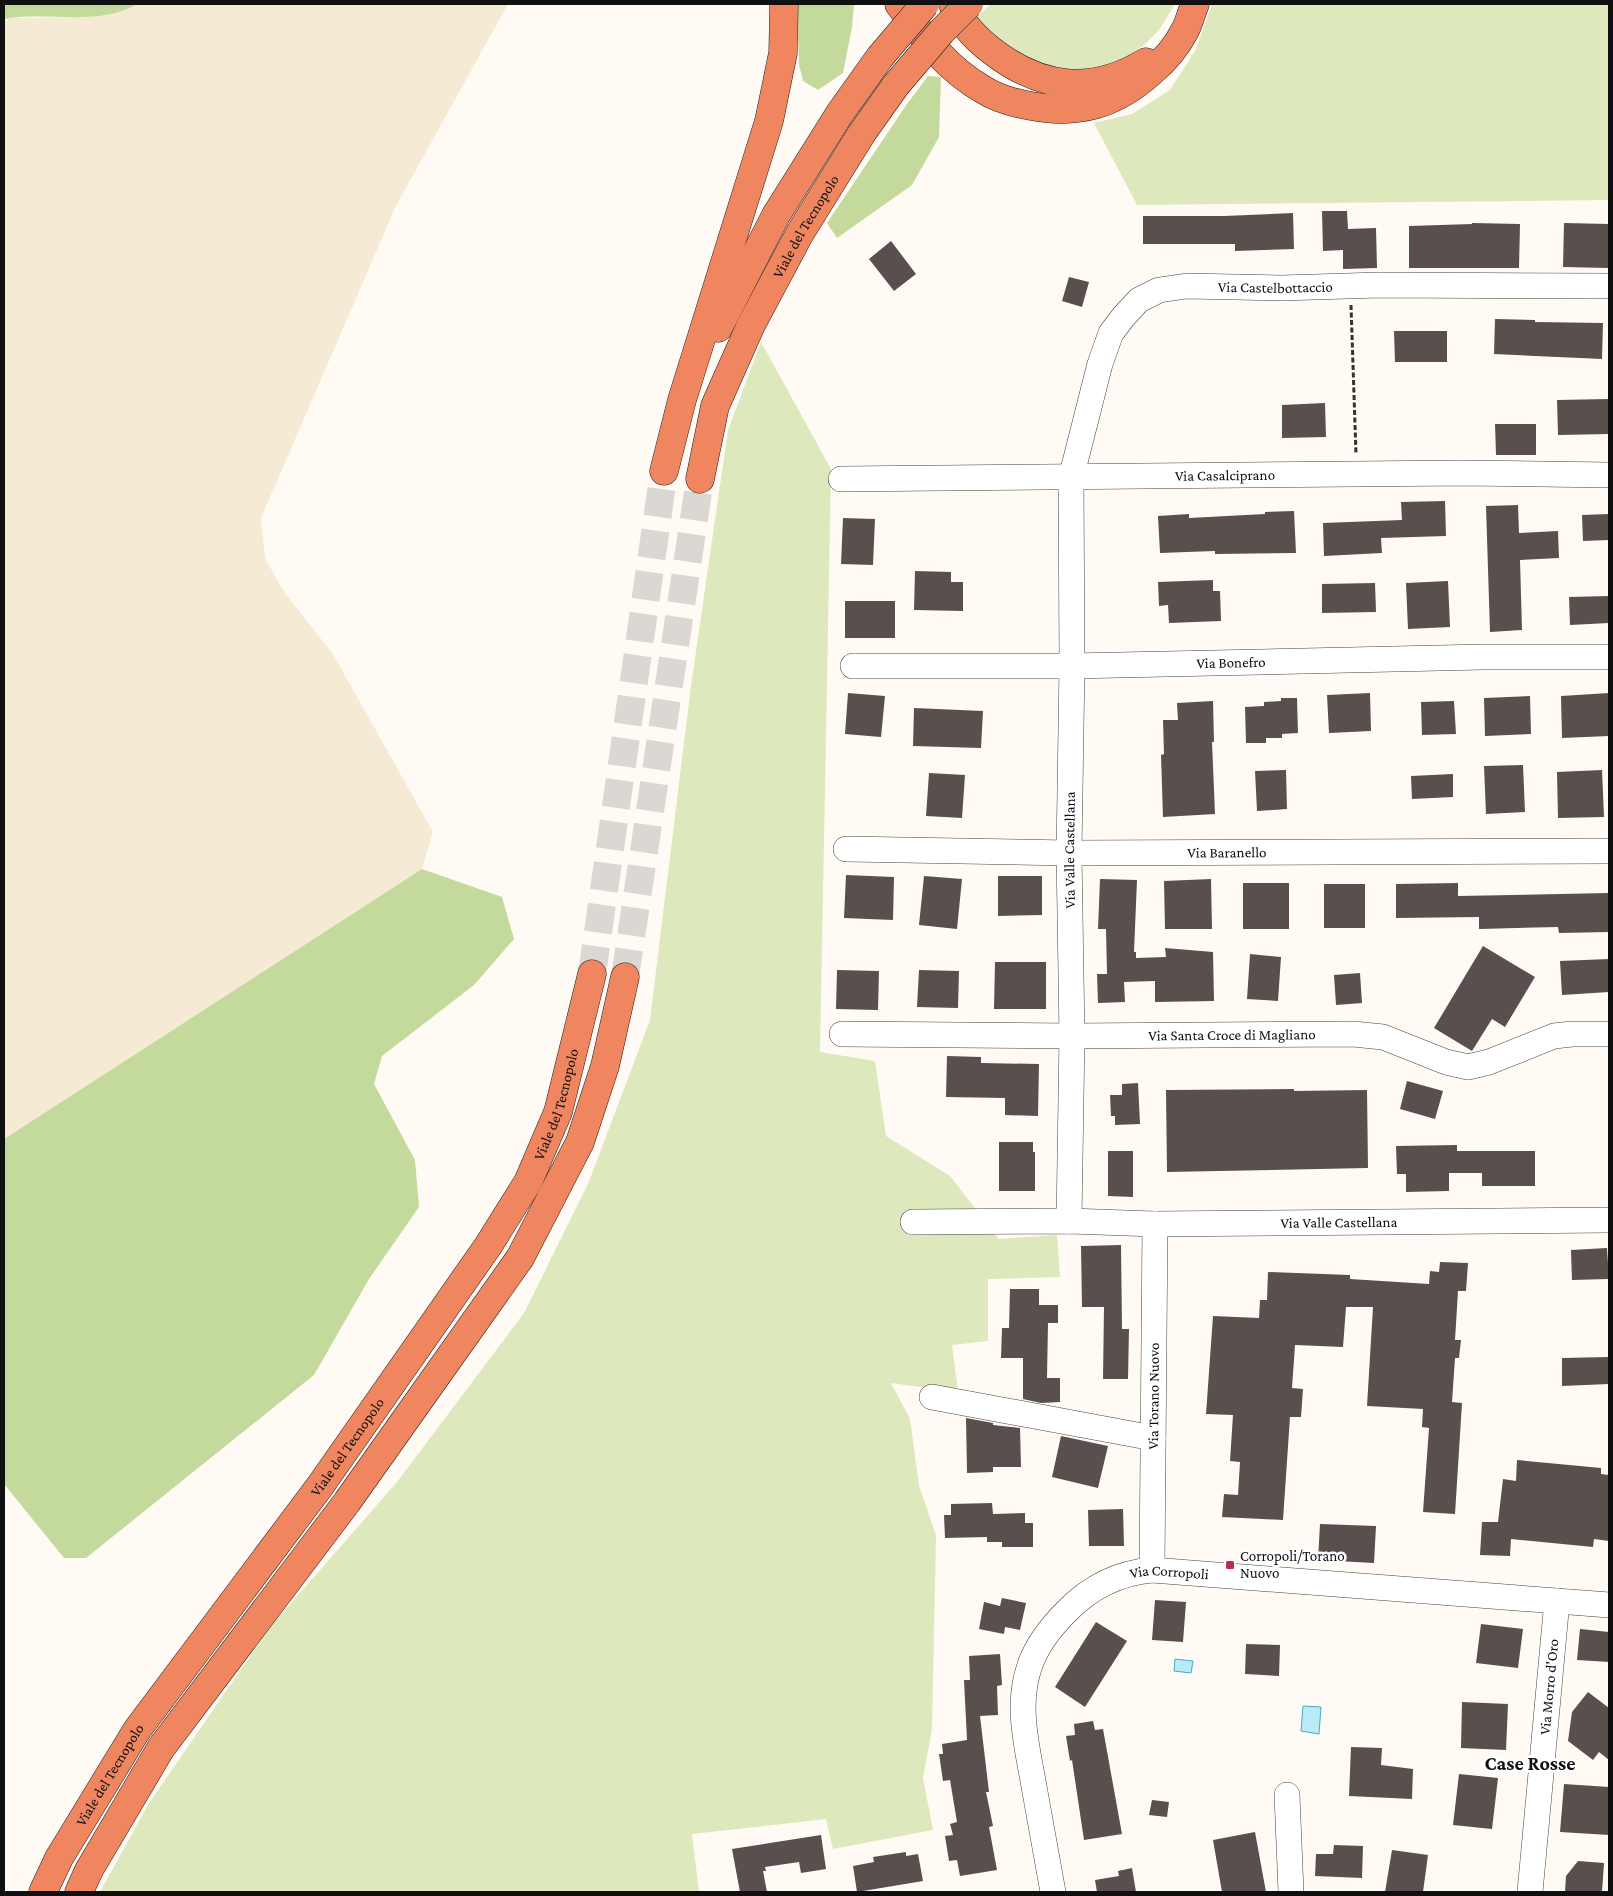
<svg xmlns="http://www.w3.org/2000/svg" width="1613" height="1896" viewBox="0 0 1613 1896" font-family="'Crimson Pro',serif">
<rect width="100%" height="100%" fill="#fffaf4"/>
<path fill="#f5ebd4" d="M138 4H508L396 206 261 518 265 558 284 592 333 654 433 832 422 869 4 1139V22L10 18 91 17 128 9Z"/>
<path fill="#dde9bd" d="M990 4H1175L1159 30 1145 44 1125 59 1088 71 1038 68 974 21Z
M1212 4H1609V200L1137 205 1094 123 1132 114 1170 90 1195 51Z
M761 342 831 469 820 1052 875 1061 886 1136 950 1176 999 1239 1057 1235 1060 1277 988 1279V1341L952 1345 958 1392 891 1383 910 1419 919 1486 936 1535 932 1729 923 1778 933 1830 833 1849 826 1819 692 1834 699 1892H100L149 1803 271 1626 397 1482 524 1313 588 1184 650 1020 691 686 728 430Z"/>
<path fill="#c4da9d" d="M4 4H138C97 27 48 11 4 19Z
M797 4H854L852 27 843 73 818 90 803 81 799 64Z
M928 76 941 77 939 137 912 185 837 238 827 223 907 104Z
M422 869 502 897 514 939 474 985 382 1056 374 1084 415 1160 419 1207 369 1279 314 1375 86 1558H64L4 1484V1139Z"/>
<path fill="#baeaf5" stroke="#42afca" d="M1175 1659 1193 1661 1191 1673 1174 1671Z
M1303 1706 1321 1707 1319 1734 1301 1731Z"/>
<path fill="#594f4d" d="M1322 211H1347L1348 229 1376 228 1377 268 1343 269V250L1323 251Z
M1293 213 1294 249 1235 251V244H1143V216H1224Z
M1472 223 1520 224 1519 268H1409V226L1472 224Z
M1564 223 1609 224 1608 268 1563 267Z
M891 241 916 274 894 291 869 259Z
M1069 277 1089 282 1082 307 1062 301Z
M1495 319 1535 320V322L1603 323 1602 359 1494 354Z
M1394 331H1447V362H1395Z
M1609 399V434L1558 435 1557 400Z
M1325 403 1326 437 1282 438V405Z
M1495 424H1536V455H1496Z
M1445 501 1446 536 1381 538 1382 553 1324 556 1323 523 1402 520 1401 502Z
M1518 505 1519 533 1558 531 1559 558 1520 560 1522 630 1490 632 1486 506Z
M1294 511 1296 553 1215 554V551L1160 553 1158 516 1189 514V518L1265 514V512Z
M1609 514V540L1583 541 1582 515Z
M843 518 875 519 873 565 841 564Z
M915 571 951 572V582H963V611L914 610Z
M1213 580V591H1220L1221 621 1169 623 1168 605 1159 606 1158 582Z
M1448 581 1450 627 1408 629 1406 583Z
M1375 583 1376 612 1322 613V584Z
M1609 596V623L1570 625 1569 597Z
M845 601H895V638H845Z
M848 693 885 696 881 737 845 734Z
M1370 693 1371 731 1329 733 1327 695Z
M1609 693V736L1562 738 1561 696Z
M1530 696 1531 734 1485 736 1484 698Z
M1281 698H1297L1298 733 1282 734V738H1266V743H1246L1245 707 1264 706V702L1281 701Z
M1213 701 1214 742H1212L1215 814 1163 817 1161 755 1164 754 1163 720H1178L1177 703Z
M1454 701 1456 734 1422 735 1421 702Z
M914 708 983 711 981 748 913 746Z
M1523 765 1525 812 1486 814 1484 766Z
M1286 770 1287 809 1257 811 1255 771Z
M1602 770 1604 817 1558 818 1557 772Z
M929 773 965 775 962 818 926 816Z
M1453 774V797L1412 799 1411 776Z
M846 875 894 877 893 920 844 918Z
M924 876 962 879 957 929 919 925Z
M998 876H1042V915L998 916Z
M1100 879 1137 880 1134 952H1136V958L1166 957 1165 948 1213 952 1214 1001 1155 1002V981L1124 982 1125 1002 1098 1003 1097 974H1107L1106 929H1098Z
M1211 879 1212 929H1165L1164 881Z
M1243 883H1289V929H1243Z
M1458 883V896L1609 893V932L1559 933 1558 927 1479 929V917L1396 918V884Z
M1324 884H1365V928H1324Z
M1483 946 1535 977 1505 1027 1492 1019 1472 1051 1434 1028Z
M1250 954 1281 957 1278 1001 1247 999Z
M1609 959V992L1562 995 1560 961Z
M995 962H1046V1009H994Z
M837 970 879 971 878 1010 836 1009Z
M919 970 959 971 958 1008 917 1007Z
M1360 973 1362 1003 1336 1005 1334 975Z
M947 1056 981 1057V1063L1039 1064 1038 1116 1005 1115V1098L946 1097Z
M1407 1081 1443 1091 1435 1119 1400 1109Z
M1138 1083 1140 1124 1115 1125V1116H1111L1110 1095H1122V1084Z
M1294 1089V1091L1367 1090 1368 1168 1167 1172 1166 1090Z
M999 1142H1033V1152H1035V1191H999Z
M1457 1145V1151H1535V1186H1482V1173H1449V1191L1406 1192V1174H1397L1396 1146Z
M1108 1151H1133V1197L1108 1196Z
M1121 1245 1122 1329H1129L1128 1379H1103L1104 1307H1082L1081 1246Z
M1607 1248 1609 1279 1572 1280 1571 1250Z
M1440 1262 1468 1263 1466 1291H1458L1455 1340H1461L1459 1358H1455L1452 1402 1462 1403 1455 1514 1423 1512 1429 1428 1422 1427 1423 1409 1367 1406 1373 1307H1346L1343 1347 1295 1345 1292 1388 1303 1389 1301 1417H1290L1283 1520 1222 1517 1224 1494 1238 1495 1240 1462 1230 1461 1233 1415 1206 1414 1213 1316 1259 1318 1260 1300H1267L1268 1272 1350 1275V1279L1429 1284 1430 1271 1439 1272Z
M1010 1289H1039V1305H1058V1323H1048L1047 1378H1060V1402L1041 1403 1023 1399V1358H1001L1002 1328H1009Z
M1609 1357V1384L1562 1386V1358Z
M966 1418 993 1423V1425L1020 1428 1021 1467H993V1472L967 1473Z
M1061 1436 1108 1446 1098 1488 1052 1477Z
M1517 1460 1601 1468V1474L1609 1475V1541L1594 1539 1593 1547 1511 1539 1510 1556 1480 1555 1482 1522H1498L1503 1479 1516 1481Z
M992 1503 993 1514 1025 1513V1523H1033V1547H1002V1542H987V1537L945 1538 944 1515H951V1504Z
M1123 1509 1124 1546H1089L1088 1510Z
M1320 1524 1376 1526 1374 1563 1318 1560Z
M1002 1598 1026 1603 1020 1630 1005 1627 1004 1634 979 1629 984 1602 1000 1606Z
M1155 1600 1186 1602 1183 1642 1152 1640Z
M1096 1622 1127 1641 1085 1707 1055 1687Z
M1481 1624 1523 1629 1518 1668 1476 1663Z
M1580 1629 1609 1632V1662L1577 1660Z
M1246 1644 1280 1645 1279 1676 1245 1674Z
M1000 1654 1002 1685 997 1686 998 1715 980 1716 989 1792H986L993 1826 989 1827 997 1870 960 1876 957 1860 949 1861 945 1836 953 1835 950 1824 957 1822 950 1780 943 1781 939 1754H943L942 1744 967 1740 964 1680H970L969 1656Z
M1588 1692 1609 1708V1760L1599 1752 1593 1760 1568 1741 1572 1712Z
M1462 1702 1508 1704 1506 1750 1461 1748Z
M1093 1721 1095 1730 1103 1729 1122 1834 1084 1840 1072 1760 1070 1761 1066 1736 1075 1735 1074 1724Z
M1351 1747 1382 1748 1381 1765 1413 1769 1412 1799 1349 1796Z
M1459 1774 1498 1778 1492 1829 1453 1825Z
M1564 1784 1609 1787V1835L1560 1832Z
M1152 1800 1169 1802 1167 1817 1149 1815Z
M1255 1832 1266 1892H1222L1213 1840Z
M821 1835 826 1869 801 1873 799 1862 765 1867 766 1871H763L767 1892H740L732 1849Z
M1334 1845 1363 1846 1362 1878 1315 1876 1316 1854H1333Z
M1392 1850 1428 1855 1423 1892H1385Z
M906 1852V1856L918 1854 923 1881 857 1892 853 1866 874 1862 873 1857Z
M1578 1861 1604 1863 1602 1892H1565L1566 1876Z
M1132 1868 1136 1892H1097L1095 1880 1119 1876 1118 1871Z"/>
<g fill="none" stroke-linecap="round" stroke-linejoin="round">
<path stroke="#dbd7d2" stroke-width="28" stroke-dasharray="28 14" stroke-linecap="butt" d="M592 974 664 471
M625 977 700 479"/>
<defs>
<g id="minor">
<path id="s1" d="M841 479 1462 473 1609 475"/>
<path id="s2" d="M853 666H1072L1484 657H1609"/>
<path id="s3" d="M846 849 1069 853 1609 851"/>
<path id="s4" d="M842 1034 1072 1036 1353 1034 1383 1037 1446 1062 1468 1067 1489 1062 1554 1036 1572 1034H1609"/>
<path id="s5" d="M1069 1221 1072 1036 1069 853 1072 666 1071 478 1100 364 1111 333 1124 316 1139 300 1159 290 1187 286 1281 288 1380 285 1609 286"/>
<path id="s6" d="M913 1222 1069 1221 1155 1224 1609 1220"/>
<path d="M932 1397 1153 1438"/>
<path id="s7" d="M1152 1570 1155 1224"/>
<path d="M1287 1795 1291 1892"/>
<path id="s8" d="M1053 1892C1047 1859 1041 1825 1035 1792 1028 1750 1015 1706 1030 1665 1037 1645 1052 1626 1066 1612 1090 1587 1118 1573 1152 1570L1609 1605"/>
<path id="s9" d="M1530 1892 1557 1601"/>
</g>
<g id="highway">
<path d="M899 4C923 37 948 70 984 90 998 99 1014 103 1031 106 1078 115 1114 105 1150 73 1163 62 1176 48 1184 32 1189 24 1191 13 1195 4"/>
<path d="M953 4C961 23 975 38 992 51 1041 89 1092 95 1146 62"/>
<path d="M718 328 776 215 840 113 880 57"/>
<path d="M664 471 682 400 769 121 783 53 784 4"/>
<path id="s10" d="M700 479 715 406 751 325 800 233 862 133 896 85"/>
<path id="s11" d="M43 1892 59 1858 137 1730 320 1486 488 1246 528 1182 558 1112 592 974"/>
<path d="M79 1892 89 1870 161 1748 347 1502 520 1258 580 1142 605 1066 625 977"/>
</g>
</defs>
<use href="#minor" stroke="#434343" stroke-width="26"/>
<use href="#highway" stroke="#212121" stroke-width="29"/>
<path stroke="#323232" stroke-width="3" stroke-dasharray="5 2.5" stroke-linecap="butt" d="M1351 305 1356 454"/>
<use href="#minor" stroke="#fff" stroke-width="25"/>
<use href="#highway" stroke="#f08660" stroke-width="28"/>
<defs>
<path id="highway-bridge" d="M880 57 925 4
M896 85 942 31 969 4"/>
</defs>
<use href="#highway-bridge" stroke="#212121" stroke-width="29" stroke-linecap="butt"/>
<use href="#highway-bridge" stroke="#f08660" stroke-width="28"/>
</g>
<rect fill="#be2a4e" stroke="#fff" stroke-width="2" x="1225" y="1560" width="10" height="10" rx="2.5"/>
<g text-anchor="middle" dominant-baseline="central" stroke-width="5" stroke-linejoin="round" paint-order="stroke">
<g font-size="15" fill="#101010" stroke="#fff">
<text stroke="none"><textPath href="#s10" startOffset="276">Viale del Tecnopolo</textPath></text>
<text stroke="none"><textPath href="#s5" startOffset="1076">Via Castelbottaccio</textPath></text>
<text stroke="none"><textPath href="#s1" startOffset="384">Via Casalciprano</textPath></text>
<text stroke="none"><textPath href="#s2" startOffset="378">Via Bonefro</textPath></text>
<text stroke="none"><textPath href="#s5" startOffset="371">Via Valle Castellana</textPath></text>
<text stroke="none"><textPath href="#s3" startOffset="381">Via Baranello</textPath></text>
<text stroke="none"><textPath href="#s4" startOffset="390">Via Santa Croce di Magliano</textPath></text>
<text stroke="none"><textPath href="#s11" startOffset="944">Viale del Tecnopolo</textPath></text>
<text stroke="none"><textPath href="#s6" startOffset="426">Via Valle Castellana</textPath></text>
<text stroke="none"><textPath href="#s7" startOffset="174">Via Torano Nuovo</textPath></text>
<text stroke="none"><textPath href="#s11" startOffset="540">Viale del Tecnopolo</textPath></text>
<text stroke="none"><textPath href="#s8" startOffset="410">Via Corropoli</textPath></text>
<text stroke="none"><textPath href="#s9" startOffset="206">Via Morro d'Oro</textPath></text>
<text stroke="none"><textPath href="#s11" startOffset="135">Viale del Tecnopolo</textPath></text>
</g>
<g font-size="15" fill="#101010" stroke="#fff" text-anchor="start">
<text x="1240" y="1556">Corropoli/Torano<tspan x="1240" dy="17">Nuovo</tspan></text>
</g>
<g font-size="20" font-weight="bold" fill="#101010" stroke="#fff">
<text x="1530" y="1763">Case Rosse</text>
</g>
</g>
<rect width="1613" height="1896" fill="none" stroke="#101010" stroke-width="10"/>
</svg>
